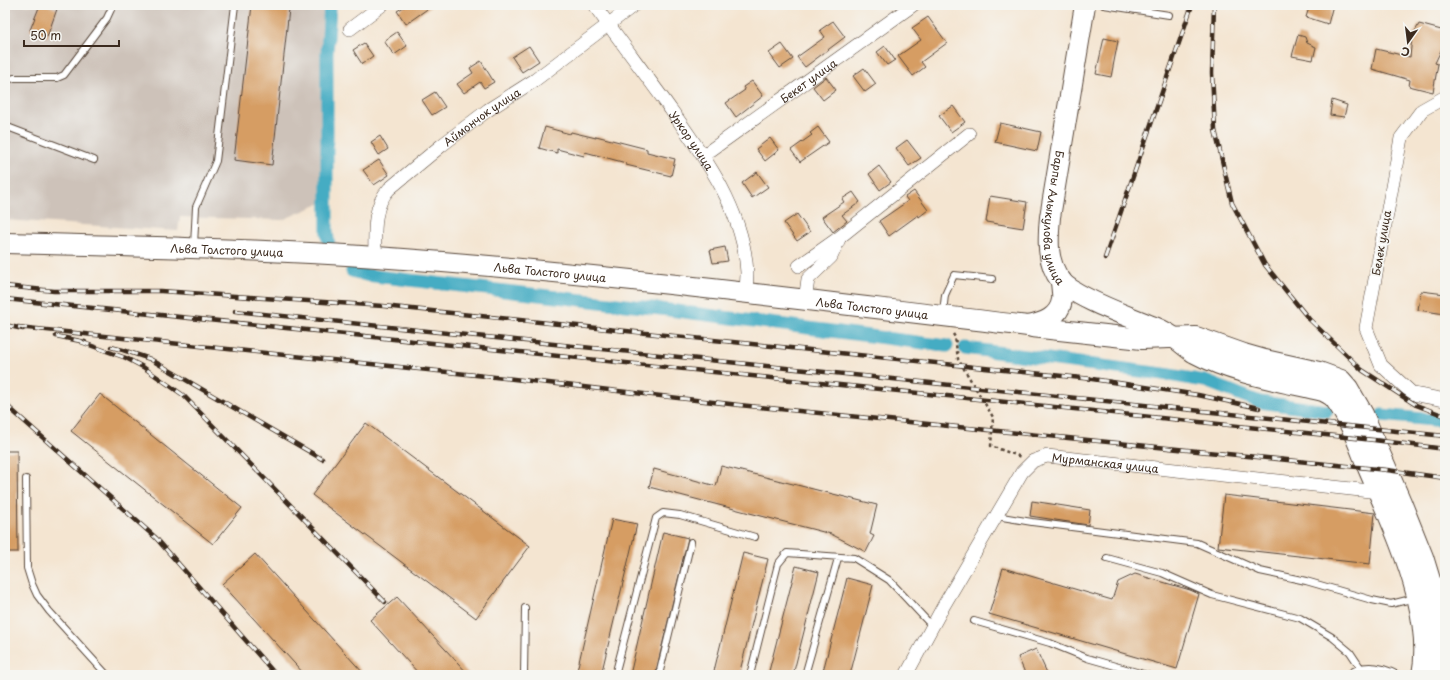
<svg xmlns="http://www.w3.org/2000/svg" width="1450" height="680" viewBox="0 0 1450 680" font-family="'Playpen Sans',sans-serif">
<rect width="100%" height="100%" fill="#f6f6f2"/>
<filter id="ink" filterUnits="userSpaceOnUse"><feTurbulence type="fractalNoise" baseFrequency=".025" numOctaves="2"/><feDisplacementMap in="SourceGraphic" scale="8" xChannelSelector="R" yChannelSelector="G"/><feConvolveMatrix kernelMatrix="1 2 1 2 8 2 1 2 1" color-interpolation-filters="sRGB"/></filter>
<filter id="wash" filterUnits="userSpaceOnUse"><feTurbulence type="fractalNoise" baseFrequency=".012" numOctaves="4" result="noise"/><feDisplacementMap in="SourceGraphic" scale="16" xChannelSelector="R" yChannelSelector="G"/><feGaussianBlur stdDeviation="0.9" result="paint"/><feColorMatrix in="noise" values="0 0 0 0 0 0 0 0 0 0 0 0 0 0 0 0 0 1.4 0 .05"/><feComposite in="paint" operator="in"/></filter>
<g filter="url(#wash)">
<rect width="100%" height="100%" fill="#f4e5d1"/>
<path fill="#cdc2b9" d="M5 5H334L324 202 282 220 180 217 178 231 5 220Z"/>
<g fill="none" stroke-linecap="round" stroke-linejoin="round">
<path stroke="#44acc3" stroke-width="13" d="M329 245 327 233V54L330 5
M352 271 366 275 669 310 947 346
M965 348 1163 374 1205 381 1260 402 1327 411
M1382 415 1443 421"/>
</g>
<g id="blocks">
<path fill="#d69d64" d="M40 5H47L57 9 47 37 30 30Z
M252 5 289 9 272 165 234 160Z
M407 5H433L406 24 397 11Z
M1310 5H1333L1328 24 1306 17Z
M928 17 947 43 921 62 925 67 913 76 898 56 921 40 912 28Z
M833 21 845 37 805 67 797 57 825 37 820 30Z
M1419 24 1445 31V42L1435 63 1438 64 1433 92 1409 86 1410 80 1372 69 1376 49 1410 57 1412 37Z
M397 32 407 46 394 55 384 41Z
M1298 35 1305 37 1307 43 1316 47 1313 60 1292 56Z
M1104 38 1118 41 1111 77 1096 74Z
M364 43 373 56 362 64 353 50Z
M782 44 793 59 780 68 769 53Z
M529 46 539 61 522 72 512 57Z
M885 46 895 60 887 65 877 52Z
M481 61 494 82 484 88 480 82 464 93 457 84 473 73 470 68Z
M864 68 876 84 865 92 853 76Z
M826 77 836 90 823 100 813 87Z
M752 81 763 96 736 117 726 103 745 90 743 87Z
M435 92 445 107 432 115 422 100Z
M1332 100 1347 105 1344 117 1330 115Z
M953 106 965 122 951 132 939 116Z
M1000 123 1041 132 1037 151 995 142Z
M545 127 570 134 571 132 596 138V136L647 149V152L675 159 671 176 626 165V163L585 152 584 156 557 149V153L539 148Z
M818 127 829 142 800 162 791 150 812 135 810 133Z
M380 136 388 149 379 155 371 142Z
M770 138 779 150 765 161 756 149Z
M907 140 921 158 909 166 896 148Z
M379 160 389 175 374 185 363 170Z
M879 166 891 182 880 190 869 174Z
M757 172 768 187 752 198 742 183Z
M914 191 928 210 919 217 918 215 889 236 879 221 908 201 905 197Z
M853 192 860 202 842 215 847 221 833 232 822 217 844 202 842 199Z
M990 196 1027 202 1023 228 986 222Z
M797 214 810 232 797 241 784 223Z
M725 247 728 261 713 263 710 250Z
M1421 291 1445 294V314L1418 310Z
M100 394 242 508 213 544 71 431Z
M366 423 530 546 476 618 312 495Z
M5 451H17L18 552H5Z
M721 466 877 505 870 534 874 536 866 552 831 534 649 487 654 469 716 486Z
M1224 495 1375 513 1370 564 1218 547Z
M1032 501 1090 510 1088 525 1030 516Z
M612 519 637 524 601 675H576Z
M663 532 688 538 655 675H630Z
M743 553 768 559 739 675H713Z
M255 554 365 675H305L222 584Z
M796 566 819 572 793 675H768Z
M1003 568 1112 600 1118 582 1135 574 1190 590 1199 594 1177 669 989 614Z
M847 578 873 585 850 675H822Z
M397 597 469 675H420L370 620Z
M1036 649 1048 675H1026L1018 657Z"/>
</g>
</g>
<g filter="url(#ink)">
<use href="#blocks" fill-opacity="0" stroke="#574639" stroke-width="1"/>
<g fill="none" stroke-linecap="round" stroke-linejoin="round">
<defs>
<path id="service" d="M1104 5 1169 15
M5 81 14 78H57L64 75 107 18 113 5
M5 126 94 160
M194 245 196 207 216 161 235 5
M943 313 945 295 954 275 992 279
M26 479 27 568 32 584 37 595 49 611 107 675
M996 516 1032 522 1197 543 1260 571 1306 581 1372 600 1391 604 1415 598
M1107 558 1162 573 1212 595 1300 618 1332 637 1350 652 1360 667
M974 621 1050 643 1087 658 1147 675
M524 675 525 608
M615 675 656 518 663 513 680 515 755 537
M659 675 691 542
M750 675 778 564 787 553 854 558 889 580 932 626
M805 675 838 558
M1348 675C1363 662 1382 667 1398 675"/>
<g id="minor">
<path id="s1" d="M594 5C618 37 641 69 664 100 701 152 743 206 747 272 747 279 746 287 746 294"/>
<path d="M350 29 382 5"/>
<path d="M1445 97 1422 110 1401 138 1366 328 1381 365 1413 394 1445 400"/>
<path id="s2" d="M704 155 913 5"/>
<path id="s3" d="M375 257C375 234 372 207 389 189L442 145 488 110 535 80 634 5"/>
<path d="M799 266 840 237 969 134"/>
<path d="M805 301 808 279 831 257 839 239"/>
<path id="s4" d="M906 675 944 605 1022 472 1033 461 1047 456 1379 492"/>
</g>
<g id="primary">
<path id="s5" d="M1085 5 1050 217C1048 239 1046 262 1061 281 1074 297 1128 316 1149 325 1158 328 1166 332 1173 337 1181 342 1188 349 1195 353 1234 374 1281 381 1323 391 1329 394 1334 396 1337 402 1351 422 1359 446 1368 468 1386 510 1406 552 1417 596 1423 621 1427 650 1422 675"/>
<path id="s6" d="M5 243C129 246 253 249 376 257 594 272 811 301 1028 326 1043 323 1059 318 1062 300 1063 294 1061 287 1061 280"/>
<path d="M1032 327 1142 339 1196 337 1244 354 1265 360 1319 372 1341 380 1348 388 1363 414 1401 502 1423 557 1434 593 1439 623 1441 653 1439 675"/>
</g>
</defs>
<use href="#service" stroke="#574639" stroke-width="8"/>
<use href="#minor" stroke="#574639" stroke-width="14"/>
<use href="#primary" stroke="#574639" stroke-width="22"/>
<path stroke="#574639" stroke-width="2.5" stroke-dasharray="3 3" stroke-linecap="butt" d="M953 334 955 337 958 359 993 417 991 446 1021 457"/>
<use href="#service" stroke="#fff" stroke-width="6"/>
<use href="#minor" stroke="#fff" stroke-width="13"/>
<use href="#primary" stroke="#fff" stroke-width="20"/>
<defs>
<path id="rail" d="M1214 5 1212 73 1215 130 1232 203 1265 265 1309 319 1362 370 1416 405 1445 416
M1105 258 1192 5
M5 286 54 291H161L383 306 1092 379 1198 395 1259 408
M5 299 1374 440 1445 449
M235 311 1445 436
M5 325 23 329
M18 327 514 379 739 405 1387 470 1445 478
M56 336 85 342
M81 342 126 358 143 367 183 395 385 602
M111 347 123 350 150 359 322 459
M5 404 156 538 276 675"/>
</defs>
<use href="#rail" stroke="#3b2a1e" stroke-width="4.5"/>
<use href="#rail" stroke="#f6f6f2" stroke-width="3" stroke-dasharray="9" stroke-linecap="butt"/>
</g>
</g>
<g text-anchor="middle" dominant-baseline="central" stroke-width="3.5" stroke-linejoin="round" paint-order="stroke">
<g font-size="11" fill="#3b2a1e" stroke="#f6f6f2">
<text stroke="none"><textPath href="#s2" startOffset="128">Бекет улица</textPath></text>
<text stroke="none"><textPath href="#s3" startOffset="189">Аймончок улица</textPath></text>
<text stroke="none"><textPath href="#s1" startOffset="167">Уркор улица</textPath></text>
<text stroke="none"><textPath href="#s5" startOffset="216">Барпы Алыкулова улица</textPath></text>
<text transform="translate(1381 243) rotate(-80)">Белек улица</text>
<text stroke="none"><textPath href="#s6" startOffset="222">Льва Толстого улица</textPath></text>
<text stroke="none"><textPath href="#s6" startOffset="546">Льва Толстого улица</textPath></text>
<text stroke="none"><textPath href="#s6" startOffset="870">Льва Толстого улица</textPath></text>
<text stroke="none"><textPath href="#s4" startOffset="323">Мурманская улица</textPath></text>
</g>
</g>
<rect width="1450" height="680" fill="none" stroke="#f6f6f2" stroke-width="20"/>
<g transform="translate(1408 42) rotate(194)" stroke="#f6f6f2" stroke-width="3" paint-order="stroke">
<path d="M0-3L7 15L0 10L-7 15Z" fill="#3b2a1e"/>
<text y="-6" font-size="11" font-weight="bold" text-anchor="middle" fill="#3b2a1e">С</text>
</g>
<path d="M24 40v6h95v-6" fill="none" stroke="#3b2a1e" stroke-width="2"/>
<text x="30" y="40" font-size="12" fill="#3b2a1e" stroke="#f6f6f2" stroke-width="3" paint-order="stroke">50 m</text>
</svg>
